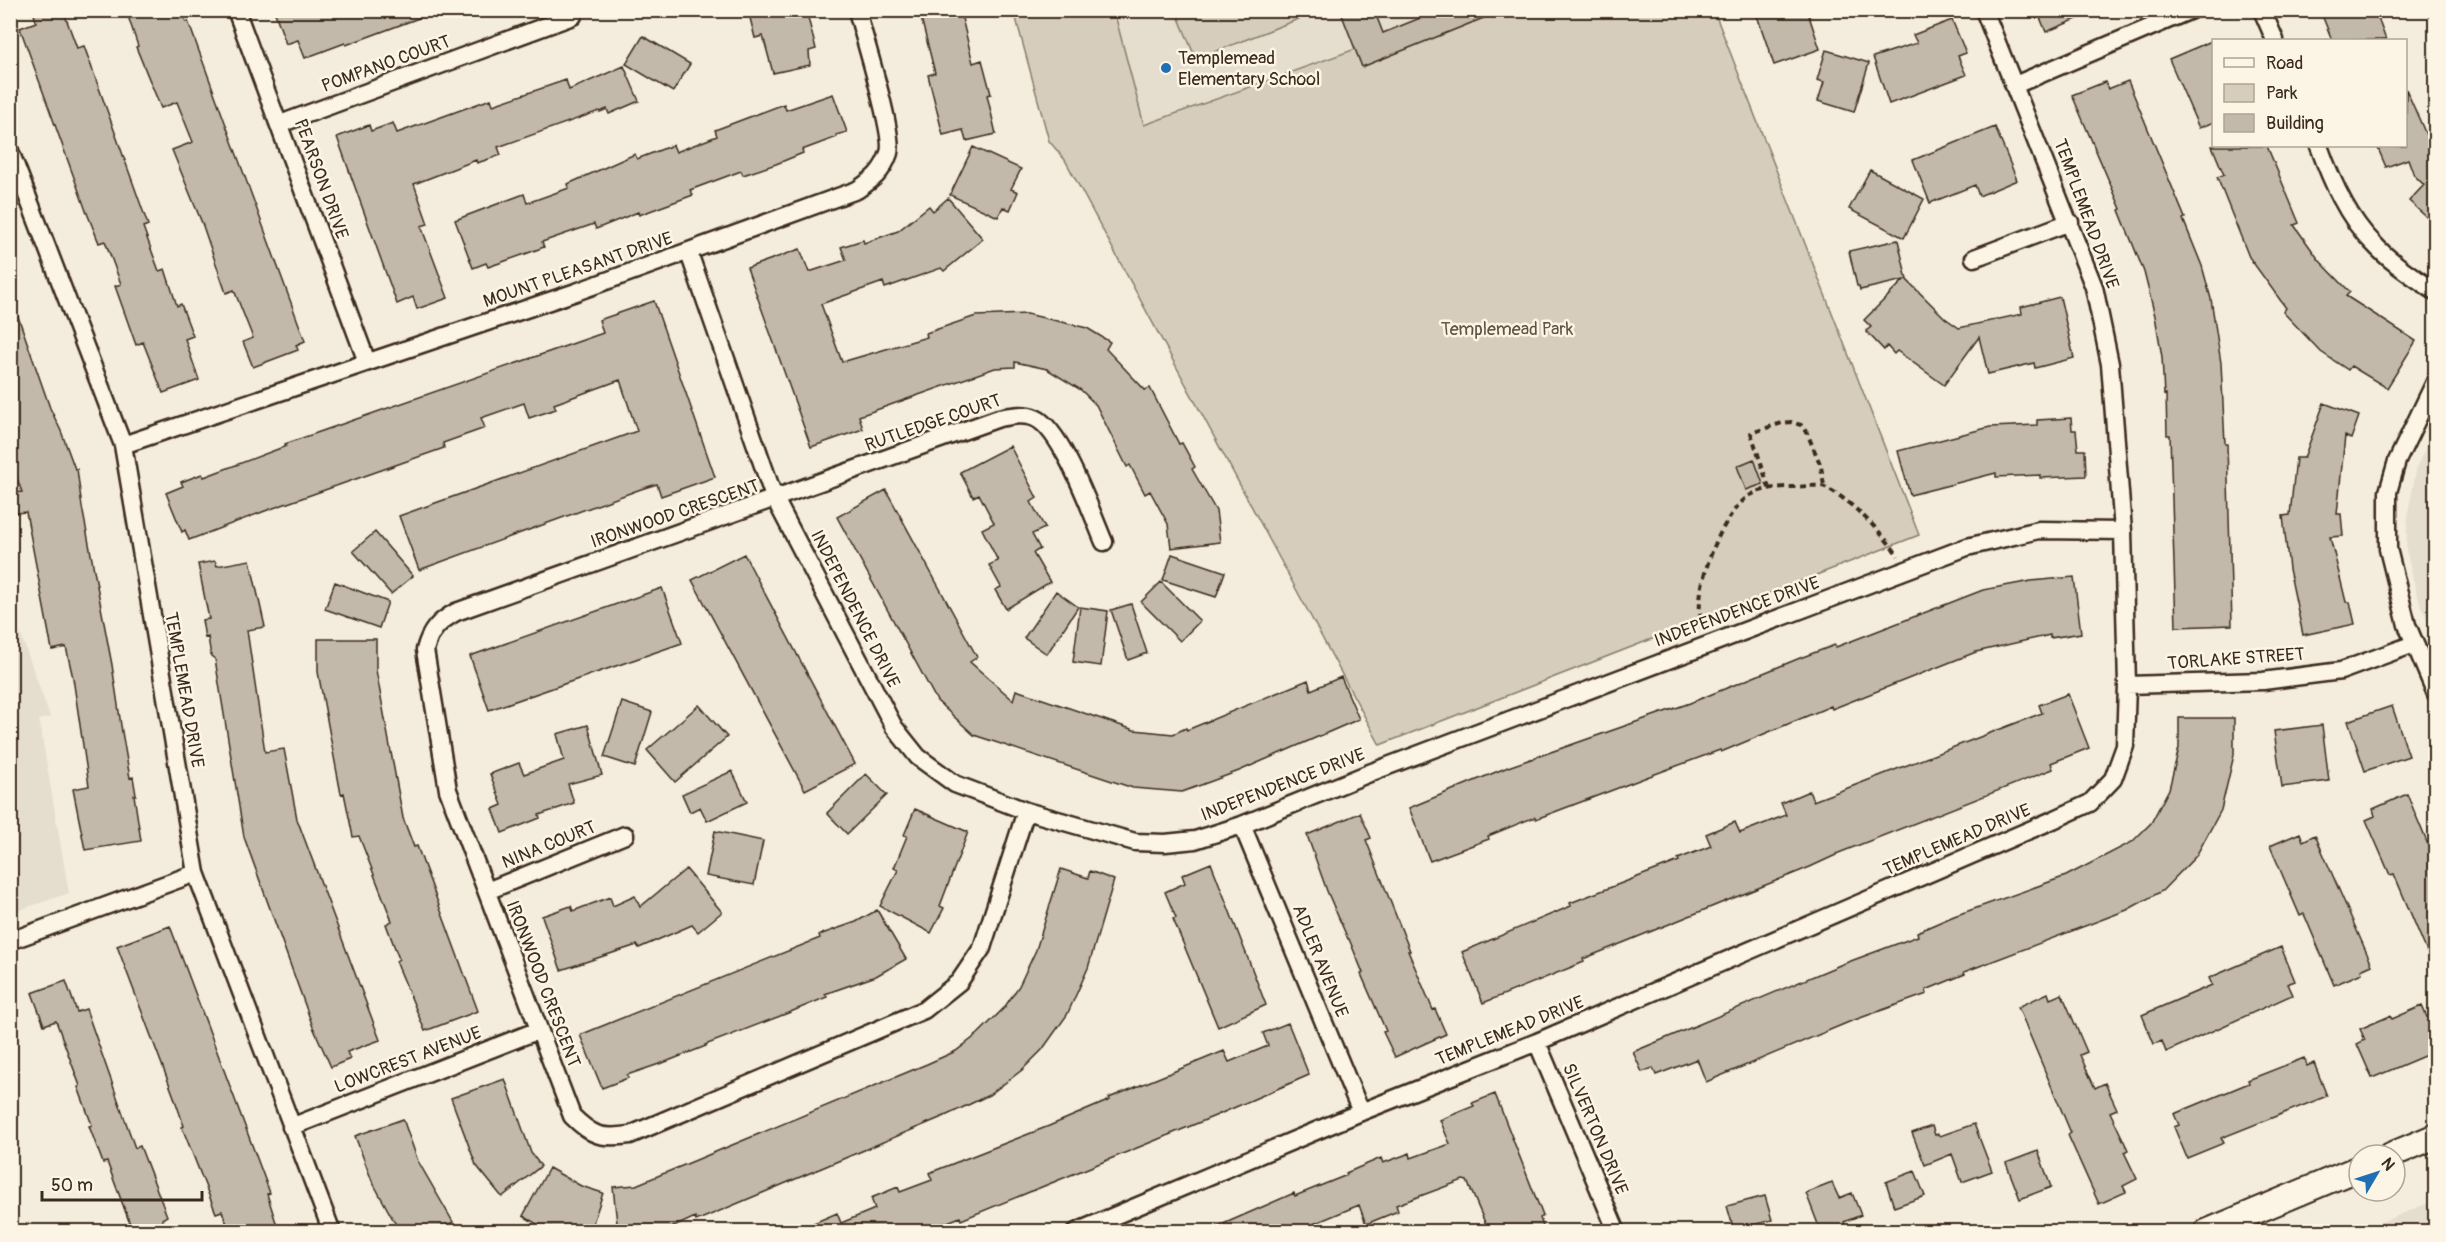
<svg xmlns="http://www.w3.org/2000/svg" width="2446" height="1242" viewBox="0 0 2446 1242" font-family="Pangolin,sans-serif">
<rect width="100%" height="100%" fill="#f4eddd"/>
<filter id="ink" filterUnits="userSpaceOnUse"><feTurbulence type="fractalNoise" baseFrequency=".0167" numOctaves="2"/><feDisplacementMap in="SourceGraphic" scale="12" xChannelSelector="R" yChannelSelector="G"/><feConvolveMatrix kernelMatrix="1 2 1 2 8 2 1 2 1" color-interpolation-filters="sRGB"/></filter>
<g filter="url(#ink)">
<path fill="#e5ddce" d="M1014 11H1461L1144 125 1049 141Z
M2435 428V638L2417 595 2406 550 2408 512 2417 466Z
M10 604 50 717 39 720 69 893 11 913Z
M2435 1200V1231H2360Z"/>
<path fill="#d6cdbd" stroke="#887c6e" stroke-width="1.5" d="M1014 11H1114L1144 125 1461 11H1714L1919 535 1380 745 1065 160 1049 141Z
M1176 11H1319L1196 59Z"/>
<path fill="#c3b9aa" stroke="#3b2a1e" stroke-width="1.5" d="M33 10H63L77 48 84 46 148 225 143 227 159 271 165 269 177 306 181 304 193 336 185 339 199 380 163 393 143 342 136 345 115 286 121 284 105 241 99 243 85 208 20 28 36 22Z
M126 10H181L186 22 188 21 305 341 296 345 298 350 253 367 243 342 253 338 234 290 226 293 202 223 172 150 193 142 177 102 161 108 136 47 138 46Z
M274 10H434L435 12 346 45 345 43 305 58 298 40 286 44Z
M748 10H806L816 49 809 51 810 65 773 73 763 36 755 38Z
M919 10H960L973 63 982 60 991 94 987 95 996 134 966 141 963 130 943 135 928 75 935 73Z
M1340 10H1374L1383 33 1440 10 1501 11 1362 67Z
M1755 10H1807L1820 49 1774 65Z
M2037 10H2096V11L2046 32Z
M2320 10H2375L2386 40H2332Z
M1952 20 1966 53 1958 56 1966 75 1889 104 1873 57 1917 43 1913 35Z
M643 36 690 64 673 92 626 64Z
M2214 40V122L2199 128 2169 59Z
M1826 50 1869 63 1854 112 1818 101 1824 82 1817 80Z
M624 66 639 101 609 114 607 109 600 112 599 111 498 147 501 155 477 163 476 160 414 184 428 224 421 226 448 298 417 309 413 297 397 304 337 137 369 125 371 131 393 123 397 133 491 99 493 105 566 80 569 90Z
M2128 81 2185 218 2183 219 2202 266 2211 299 2221 363 2225 444H2227L2232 625 2176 627 2170 435H2167L2166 394 2164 395 2162 357 2155 316 2144 272 2119 210 2121 209 2072 95 2105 82 2108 89Z
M2406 89 2431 146H2436L2432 149 2436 158V226L2409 201 2424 185 2414 175 2408 159 2386 167 2377 146H2406Z
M833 94 847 132 836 135 837 137 802 150 803 153 776 164 743 175 741 171 690 190 693 195 639 215 638 212 596 229 594 224 542 242 544 247 528 253 488 267 486 263 473 268 455 220 524 194 527 203 569 188 568 184 635 154 637 159 673 145 676 152 717 136 715 130 784 104 786 110Z
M1995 127 2017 180 1979 196 1975 185 1930 203 1913 160Z
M2212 146H2267L2299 223 2294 225 2319 260 2350 292 2346 296 2416 341 2387 388 2351 366 2348 370 2321 352 2283 312 2286 308 2249 257 2217 177 2224 175Z
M973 147 1021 169 1011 189 1018 192 1010 210 1003 207 998 217 950 195Z
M1870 170 1924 199 1904 238 1849 209Z
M948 198 983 239 944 271 941 268 885 288 883 282 821 304 842 362 927 337 926 333 976 316 1027 314 1087 328 1110 342 1106 349 1145 390 1150 388 1179 444 1182 443 1195 467 1192 469 1216 511 1220 542 1171 548 1168 524 1150 491 1145 494 1130 465 1127 467 1096 405 1081 390 1047 369 1015 362V367L995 368 859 416 863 429 811 447 747 268 800 249 809 272 846 260 841 247 863 240 864 243 898 231 929 206 933 211Z
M1898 240 1907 280 1945 318 1959 328 2022 314 2021 307 2060 297 2074 358 2035 368 2034 363 1988 374 1979 337 1944 385 1897 351 1894 354 1887 346 1884 350 1866 331 1871 327 1864 320 1904 280 1860 290 1859 286H1857L1849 251Z
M654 301 715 477 661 496 657 484 641 489 419 570 399 516 637 431 620 380 554 404 556 409 529 418 524 403 481 418 485 428 443 443 444 448 265 511 189 540 185 530 182 532 166 493 183 486 181 482 202 474 204 477 286 446 285 444 603 333 599 320Z
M13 302 50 408 61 431 75 469H77L82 507 112 665 122 732 130 778 133 777 136 795H134L141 841 85 850 73 789 89 786 73 678 66 647 52 650 26 512 16 513 13 493 22 492 10 459V303Z
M2324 403 2359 416 2351 439 2345 436 2337 514H2341L2343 536 2330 537 2346 602H2350L2355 624 2303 635 2289 569 2283 516 2290 515 2296 458H2304Z
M2071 418 2072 430H2076L2078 450H2085L2086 476 2040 478V475L1996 477V473L1910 495 1898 451 1990 427 2037 425V420Z
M1010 446 1037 498 1031 502 1045 528 1032 534 1040 549 1033 553 1050 582 1006 609 995 590 1001 587 989 565 998 561 982 529 994 523 979 494 973 497 960 472Z
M1754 459 1763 484 1746 490 1737 466Z
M886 490 977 657 970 662 1013 700 1016 690 1134 730 1173 734 1186 728 1187 730 1308 680 1311 690 1341 677 1359 719 1239 771 1182 792 1133 788 974 735 937 701 837 517Z
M375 532 413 576 391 594 353 551Z
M744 554 855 764 805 790 692 580Z
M1172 554 1225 572 1216 597 1163 580Z
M250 560 265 627 247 630 265 752 284 749 297 819 380 1040 347 1052 350 1059 331 1067 313 1027 244 837 215 659 211 656 208 637 205 638 202 620 209 619 198 564 215 561 217 566Z
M2074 577 2081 633 2050 638V635L1976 652 1832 709 1831 706 1721 752 1720 750 1647 777 1536 819 1535 817 1488 836 1489 839 1430 861 1409 808 1508 767 1690 703 1800 658 1835 645 1836 647 1983 590 2031 581Z
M335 582 388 602 379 628 325 609Z
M1161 582 1200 621 1180 641 1141 602Z
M662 588 682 643 489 710 470 656Z
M1056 591 1078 607 1047 654 1024 638Z
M1131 604 1147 653 1128 660 1111 610Z
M1080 607 1108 611 1101 666 1073 662Z
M318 639H376V670L403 818 414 847 417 846 478 1011 425 1031 396 961 399 959 386 924 392 921 359 836 353 837 344 793 341 794 318 672Z
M2068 694 2089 748 2051 763 2053 769 1836 854V855L1810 867 1583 959 1584 962 1483 1003 1462 952 1571 906 1570 903 1679 861 1678 859 1711 846 1706 834 1735 822 1740 833 1786 815 1781 803 1809 791 1813 801 1853 786 2042 713 2039 705Z
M622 702 652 712 635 767 604 757Z
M699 705 727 737 675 782 647 750Z
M2392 706 2409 756 2365 771 2348 721Z
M2179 718H2234V755L2221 810 2196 856 2162 891 2127 910 1964 972 1965 974 1926 990 1927 994 1849 1022 1706 1082 1697 1059 1656 1075 1653 1068 1642 1072 1633 1052 1840 965 1918 936 1917 932 1954 916 2066 876 2132 842 2151 823 2169 789 2179 748Z
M588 725 602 775 568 784 574 803 539 815 540 818 502 833 493 809 502 805 490 774 519 763 524 774 564 760 557 734Z
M2322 725 2329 781 2282 787 2274 731Z
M732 771 747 802 707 821 700 807 690 812 682 794Z
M866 774 887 795 847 834 827 813Z
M2407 794 2436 864 2435 971 2394 874 2390 875 2366 820 2375 816 2373 809Z
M915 809 968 832 940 906 944 908 931 933 880 906 898 870 894 868 907 836 904 835Z
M1360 813 1371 838 1366 840 1410 951H1408L1433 1010 1435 1009 1446 1034 1395 1057 1383 1032 1386 1031 1361 974 1363 973 1349 939H1348L1327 891 1307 835Z
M715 831 763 841 754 885 706 876Z
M2300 833 2303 841 2315 835 2372 965 2361 970 2362 973 2334 985 2304 914 2300 916 2270 846Z
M1211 863 1266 1005 1218 1027 1173 919 1176 918 1165 892 1185 883 1182 875Z
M686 869 722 912 698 932 692 925 639 948 637 945 561 970 542 916 571 906 573 911 610 897 613 906 635 896 640 907Z
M1061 869 1088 878 1090 871 1114 880 1088 968 1067 1015 1042 1050 1022 1070 989 1095 947 1115 696 1221 695 1217 663 1232H618L613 1187 636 1185 927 1064 956 1051 978 1034 1004 1008 1019 986 1036 950Z
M877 910 906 959 876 976 825 994 827 997 788 1013 705 1045 706 1046 668 1061 627 1075 628 1078 602 1088 580 1035 820 938 819 935 856 922Z
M170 926 270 1193 267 1194 279 1232H230L222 1211 216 1213 182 1127 184 1126 173 1094 117 946Z
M2281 947 2295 981 2287 984 2292 995 2166 1052 2162 1041 2154 1044 2142 1015 2212 985 2209 978Z
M66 981 77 1012 86 1009 135 1148 140 1146 167 1216 162 1219 166 1232H133L107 1162 103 1163 89 1126 92 1125 78 1087 80 1086 56 1021 44 1025 32 993Z
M2048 993 2050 999 2062 994 2087 1052 2080 1055 2095 1088 2105 1083 2117 1109 2110 1112 2128 1150 2124 1152 2137 1179 2123 1186 2126 1192 2099 1204 2068 1135 2071 1133 2018 1007Z
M2422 1006 2427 1017 2436 1014V1051L2372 1078 2357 1044 2365 1040 2360 1029 2390 1016 2392 1019Z
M1288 1023 1309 1075 1215 1116 961 1220 960 1217 923 1232H793L837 1213 841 1223 875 1209 871 1198 898 1187 900 1192 932 1180 929 1173 1049 1126 1110 1100 1109 1098 1224 1051 1229 1062 1268 1046 1263 1033Z
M2304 1058 2307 1066 2314 1063 2327 1096 2221 1138 2224 1143 2187 1158 2174 1127 2179 1125 2174 1114 2249 1083 2248 1080Z
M505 1079 531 1153 541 1166 502 1197 476 1165 451 1098Z
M1495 1094 1543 1216 1540 1218 1545 1232H1489L1467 1181 1463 1180 1396 1205 1398 1211 1366 1224 1359 1205 1294 1232H1205L1294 1193 1295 1196 1347 1175 1346 1173 1381 1158 1383 1163 1410 1153 1411 1158 1450 1144 1440 1120 1474 1106 1472 1103Z
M403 1119 418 1161 453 1222 436 1232H400L372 1181 355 1136Z
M1974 1124 1992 1171 1962 1182 1952 1154 1925 1165 1912 1133 1932 1126 1935 1135 1938 1134 1940 1136Z
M2038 1151 2051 1187 2020 1199 2006 1163Z
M549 1168 581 1186 603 1193 590 1232H564L551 1227 549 1231 523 1216Z
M1915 1171 1925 1196 1894 1207 1886 1182Z
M1832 1183 1839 1198 1852 1193 1861 1215 1844 1222 1848 1232H1821L1806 1193Z
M1765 1196 1772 1220 1734 1230 1727 1206Z"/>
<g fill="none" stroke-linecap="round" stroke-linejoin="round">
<defs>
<path id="minor" d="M236 10 367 362
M2262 10 2275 40
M2015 85 2191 10
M280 124 573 16
M2319 146C2331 180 2347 217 2373 243 2391 263 2414 277 2436 292
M10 151 123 445 196 873 332 1232
M689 253 774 497 894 727 918 757 955 784 1026 811 1135 842 1165 843 1195 840 1242 825 1372 772 1967 547 2039 530 2123 531
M1974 258 2070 222
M2436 380 2397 461 2388 492V549L2407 625 2436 694
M123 445 576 292 857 190C873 179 882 173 889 153 895 135 863 35 857 10
M2127 685 2263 681 2341 671 2414 644
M1026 811 982 948 959 982 924 1010 630 1135C601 1139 592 1136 572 1116L448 790 425 650C430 631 438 622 456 612L999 418C1011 416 1024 413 1035 418 1062 429 1092 514 1104 542
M1242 825 1361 1112
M487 891 625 835
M10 941 196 873
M1537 1042 1617 1232
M291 1127 539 1030
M1076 1232 1361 1112 1537 1042 2053 820 2090 803 2113 779 2125 746 2127 685 2123 531 2110 364 2094 287 1984 10"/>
<path id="secondary" d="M2391 1155 2436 1136
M2206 1232 2359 1168"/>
</defs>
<use href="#minor" stroke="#3b2a1e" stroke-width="21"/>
<use href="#secondary" stroke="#3b2a1e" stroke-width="28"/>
<path stroke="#3b2a1e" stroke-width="4" stroke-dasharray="6 4.5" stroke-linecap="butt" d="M1769 488 1751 433 1782 423 1791 422 1801 425 1807 433 1821 466 1824 486
M1703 629C1701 620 1699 610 1700 602 1701 572 1723 513 1749 496 1762 488 1778 487 1793 487 1802 487 1817 484 1825 487 1847 497 1886 536 1898 556"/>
<use href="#minor" stroke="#fcf5e5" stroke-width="16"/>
<use href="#secondary" stroke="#fcf5e5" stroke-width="24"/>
</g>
</g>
<circle fill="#1f6fb2" stroke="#fcf5e5" stroke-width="2" cx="1166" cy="68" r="6"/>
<g text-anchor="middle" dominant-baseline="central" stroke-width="5" stroke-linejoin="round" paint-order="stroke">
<g font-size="18" fill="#3b2a1e" stroke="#fcf5e5" text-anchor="start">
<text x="1178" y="58">Templemead<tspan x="1178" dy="21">Elementary School</tspan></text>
</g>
<g font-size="18" fill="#3b2a1e" stroke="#fcf5e5">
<text transform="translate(386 64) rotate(-20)">POMPANO COURT</text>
<text transform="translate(321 179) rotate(70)">PEARSON DRIVE</text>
<text transform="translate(2086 214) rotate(70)">TEMPLEMEAD DRIVE</text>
<text transform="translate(578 270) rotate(-19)">MOUNT PLEASANT DRIVE</text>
<text transform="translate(933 423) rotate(-19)">RUTLEDGE COURT</text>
<text transform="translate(675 514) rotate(-19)">IRONWOOD CRESCENT</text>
<text transform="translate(855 609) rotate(63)">INDEPENDENCE DRIVE</text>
<text transform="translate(1737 612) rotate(-20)">INDEPENDENCE DRIVE</text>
<text transform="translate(2236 659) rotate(-4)">TORLAKE STREET</text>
<text transform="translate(184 690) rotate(80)">TEMPLEMEAD DRIVE</text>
<text transform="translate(1283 785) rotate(-21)">INDEPENDENCE DRIVE</text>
<text transform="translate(1957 840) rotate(-23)">TEMPLEMEAD DRIVE</text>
<text transform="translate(549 845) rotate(-22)">NINA COURT</text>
<text transform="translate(1320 961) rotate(68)">ADLER AVENUE</text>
<text transform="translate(543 984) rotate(69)">IRONWOOD CRESCENT</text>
<text transform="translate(1510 1031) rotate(-22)">TEMPLEMEAD DRIVE</text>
<text transform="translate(408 1060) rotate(-21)">LOWCREST AVENUE</text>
<text transform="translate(1595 1129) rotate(67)">SILVERTON DRIVE</text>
</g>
<g font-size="18" fill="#625346" stroke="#fcf5e5">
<text x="1507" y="329">Templemead Park</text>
</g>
</g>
<rect width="2446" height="1242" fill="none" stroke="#fcf5e5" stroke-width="36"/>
<rect x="18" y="18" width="2410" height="1206" fill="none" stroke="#3b2a1e" stroke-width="2" filter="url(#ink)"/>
<rect x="2212" y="39" width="195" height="108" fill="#fcf5e5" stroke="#afa495" stroke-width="1.5"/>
<rect x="2224" y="58" width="30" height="9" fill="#fcf5e5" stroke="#afa495" stroke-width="1.5"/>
<text x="2266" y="69" font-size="18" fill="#3b2a1e">Road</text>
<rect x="2224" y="84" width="30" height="18" fill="#d6cdbd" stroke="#afa495" stroke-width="1.5"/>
<text x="2266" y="99" font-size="18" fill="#3b2a1e">Park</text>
<rect x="2224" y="114" width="30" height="18" fill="#c3b9aa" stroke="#afa495" stroke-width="1.5"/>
<text x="2266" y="129" font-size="18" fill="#3b2a1e">Building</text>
<g transform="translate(2377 1173) rotate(51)"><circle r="28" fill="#fcf5e5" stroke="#afa495" stroke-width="1.5"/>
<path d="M0-4.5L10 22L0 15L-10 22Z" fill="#1f6fb2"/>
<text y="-9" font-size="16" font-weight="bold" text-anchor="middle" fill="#3b2a1e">N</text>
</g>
<path d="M42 1191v9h160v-9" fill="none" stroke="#3b2a1e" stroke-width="3"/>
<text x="51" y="1191" font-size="18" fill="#3b2a1e" stroke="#fcf5e5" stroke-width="4.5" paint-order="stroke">50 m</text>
</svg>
